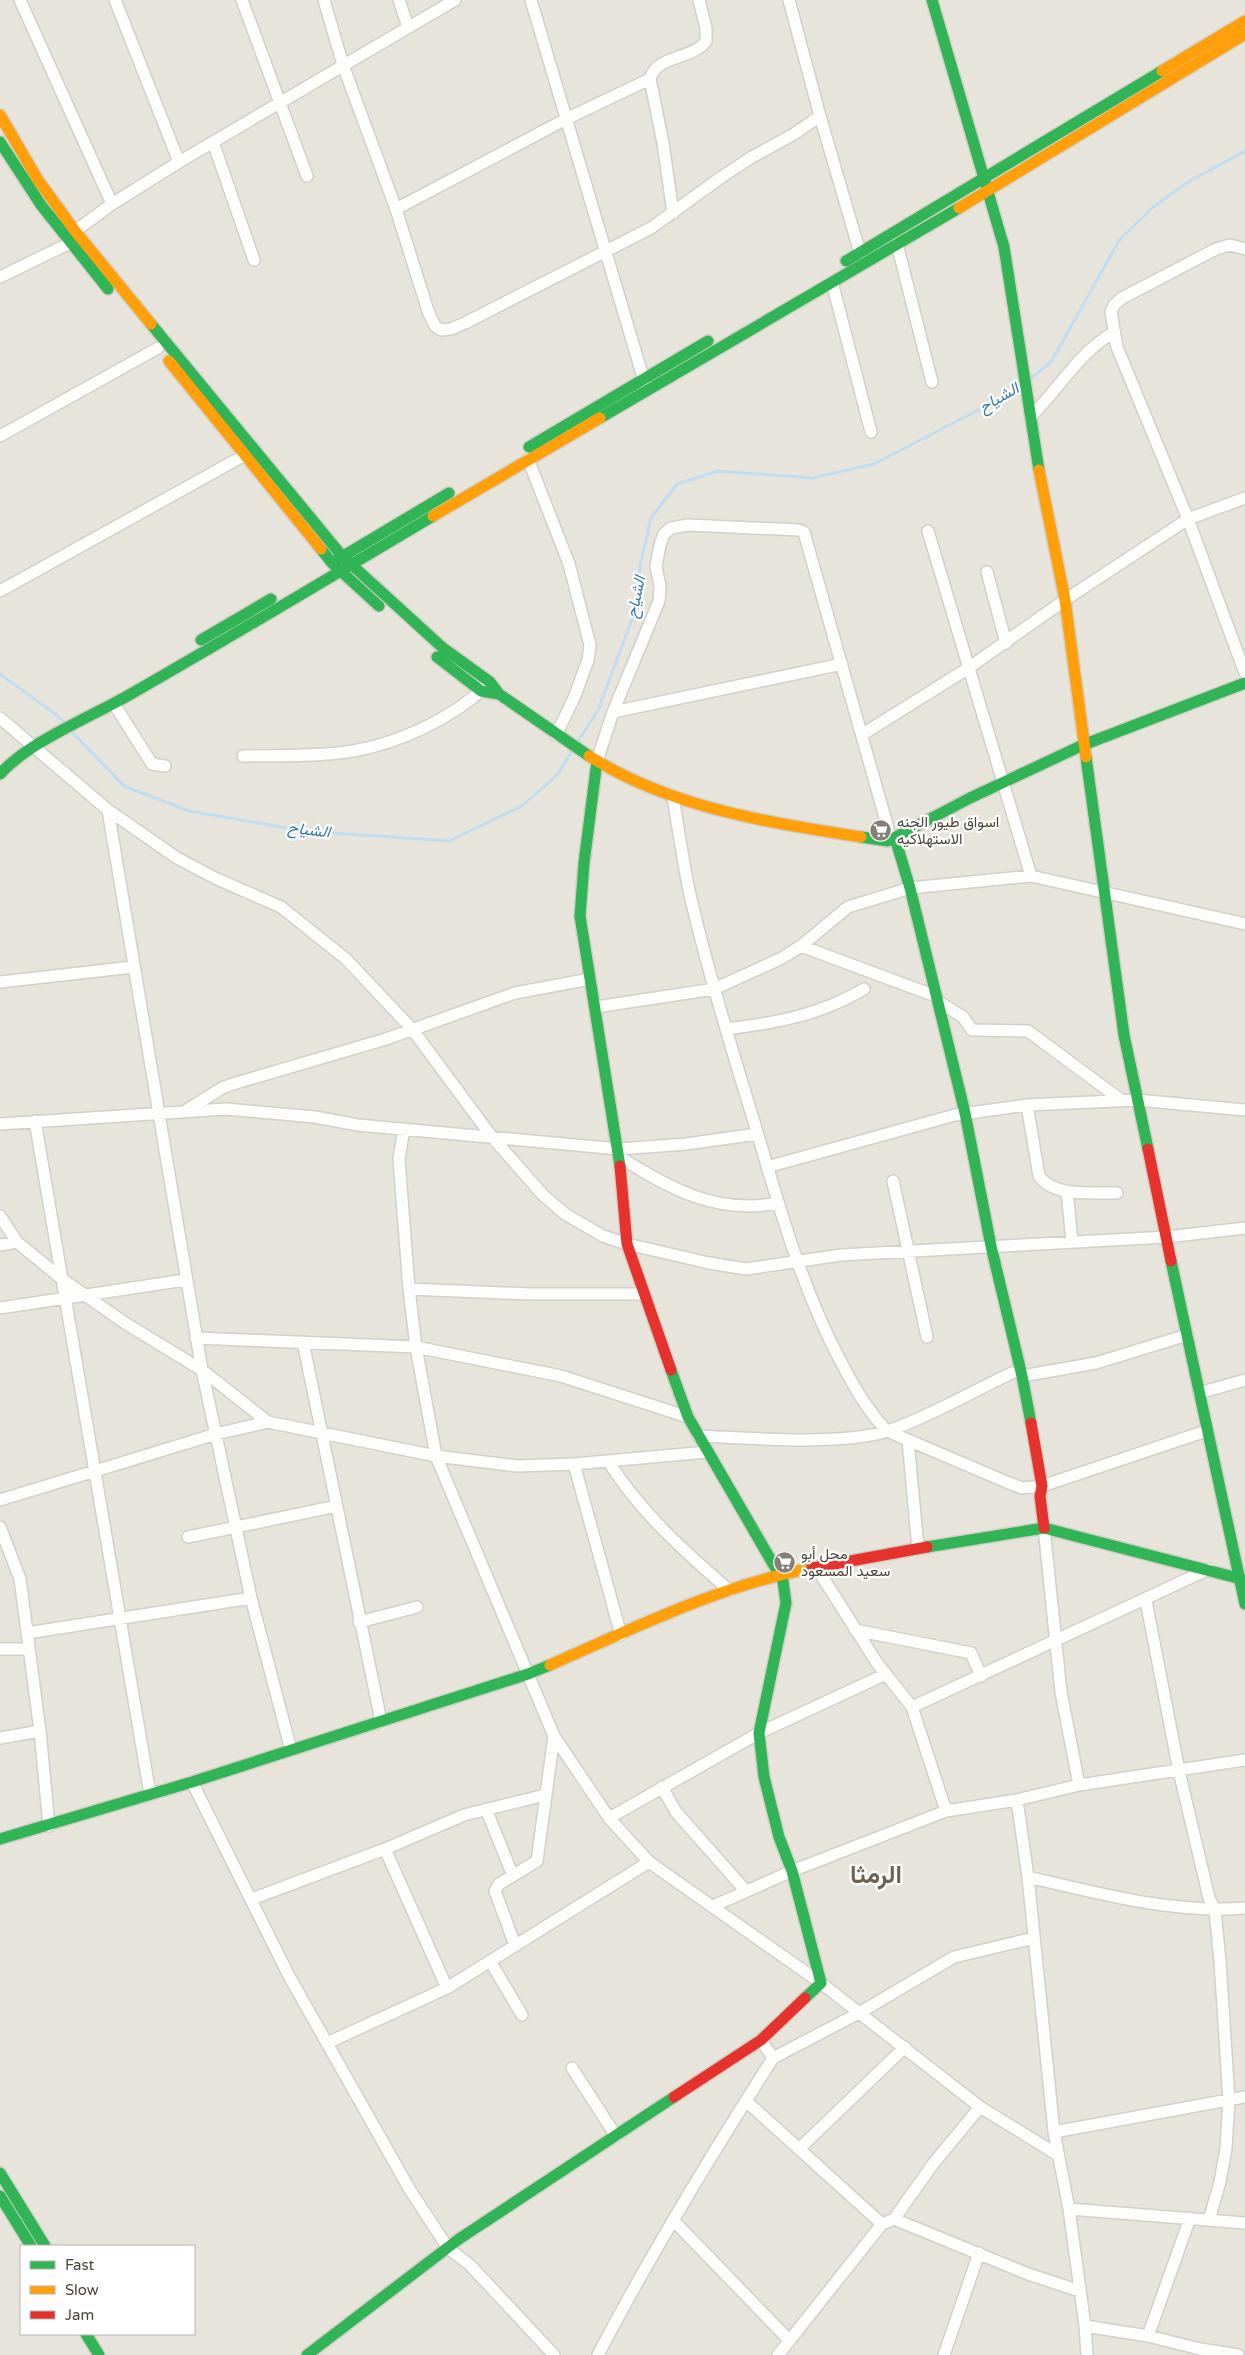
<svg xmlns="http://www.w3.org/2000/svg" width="1245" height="2355" viewBox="0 0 1245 2355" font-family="'Varela Round',Vazirmatn,sans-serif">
<rect width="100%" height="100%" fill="#f4f2ee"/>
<path fill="#e7e4dc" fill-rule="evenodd" d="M0 0H1245V2355H0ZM21 2246H194V2334H21Z"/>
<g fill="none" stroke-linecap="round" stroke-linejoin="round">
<path stroke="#c0ddf1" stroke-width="3" d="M1030 379 1051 362 1120 239 1152 208 1188 182 1245 151
M0 674 55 714 65 723
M72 732 124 786 189 811 305 831 449 841 522 806 557 775 573 750
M577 743 598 710 634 614 640 566 651 518 677 484 718 471 813 478 874 464 1013 392 1021 386"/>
<defs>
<path id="street" d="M20 0 112 204
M115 0 179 162
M242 0 307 176
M324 0 343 65 396 209 428 311 435 326 441 330 451 329 465 323 651 228 723 176 752 157 794 134 820 116 789 0
M399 0 408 27
M531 0 645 384
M820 116 860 253
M213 142 254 260
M396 209 568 118 650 79
M673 213 663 143 650 79C657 54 693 60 706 41V28L699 0
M75 231 112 204 179 162 455 0
M897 244 932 382
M1245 249 1230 245 1216 249 1122 298 1114 305 1111 312 1117 347 1188 519 1245 673
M0 277 70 243
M832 282 871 432
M1031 416C1059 389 1079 352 1113 333
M0 436 158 348
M528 459 569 564 590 645 588 660 574 698 556 735
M928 531 1031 876
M987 572 1006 643
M0 591 243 456
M114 704 152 764 165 766
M613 712 842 664
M0 718 108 810 177 858 217 879 281 907 346 959 412 1029 492 1137 543 1195 565 1214 603 1236 627 1244 709 1263 746 1269 841 1255 1167 1237 1245 1228
M863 734 967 669 1065 600 1188 519 1245 498
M243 756C279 755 317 757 353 751 399 743 451 719 485 687
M597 761 613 712 659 601 660 586 656 566 660 545 664 534 671 528 688 525 799 530 804 532 807 543 888 828V841
M673 798C679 831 683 863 690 895 709 976 734 1056 758 1135 781 1213 803 1291 841 1362 854 1387 867 1410 887 1431L1009 1483 1022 1488 1042 1486 1206 1431
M108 810 202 1370 251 1598 291 1750
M801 946 930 994
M0 982 133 967
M939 1002 963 1017 972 1030 1028 1031 1121 1100
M596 1007 714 989 782 958 801 946 848 907 910 888 1031 876 1245 924
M726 1029C776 1023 820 1015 864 989
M1027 1105 1039 1176C1055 1198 1092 1192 1117 1193
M187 1110 222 1088 236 1083 386 1039 515 993 590 979
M35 1121 150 1794
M0 1124 226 1109 315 1117 358 1125 619 1149 686 1144 757 1134
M404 1129 399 1159 409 1289 416 1347 436 1456 554 1736 609 1818 649 1862 821 1983 980 2107 1058 2155
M621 1158C671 1189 717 1215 778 1203
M767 1167 955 1115 1027 1105 1137 1100 1245 1110
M893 1181 927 1337
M1067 1191 1072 1242
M0 1216 17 1242 62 1279 125 1323 202 1370 268 1422
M0 1245 17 1242
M409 1289 531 1294H644
M0 1308 185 1280
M196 1338 416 1347 561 1376 688 1417
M303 1342 381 1721
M1022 1376 1096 1363 1187 1335
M1199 1393 1245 1380
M698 1436C750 1438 839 1446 888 1431 929 1417 973 1391 1012 1373
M908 1440 918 1548
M608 1461C641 1513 684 1551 730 1591
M574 1464 621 1635
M0 1500 216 1434 268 1422 436 1456 517 1466 574 1464 707 1452
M0 1527 20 1579 40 1731 49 1826
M1044 1528 1061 1692 1079 1785
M188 1537 337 1506
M816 1567 877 1663 912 1707 946 1811
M1146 1601 1179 1771 1209 1898 1215 1910 1220 1961 1229 2100 1226 2148 1220 2182 1209 2220
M359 1622 417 1607
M855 1630 971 1653 981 1676
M27 1633 251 1598
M0 1649H28
M912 1707 1209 1569
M0 1738 40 1731
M192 1782 289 1976 410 2190 448 2248 470 2265 554 2355
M662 1787 676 1812 745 1890
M1017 1800 1028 1877 1054 2132 1069 2209 1085 2326 1087 2355
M486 1809 513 1876
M609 1818 759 1733 886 1674
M385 1849 464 1815 545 1795
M1028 1877C1098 1893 1172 1914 1245 1908
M252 1899 385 1849 447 1988
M713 1906 792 1871 946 1811 1017 1800 1079 1785 1245 1760
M515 1945 495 1891 499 1884 537 1861 554 1736
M490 1961 522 2015
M327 2043 447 1988 649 1862
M773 2058 859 2013 954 1957 1034 1938
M572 2068 616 2136
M746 2101 882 2224
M1054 2132 1245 2097
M799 2149 905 2047
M1069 2209 1245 2223
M894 2219 1028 2274 1080 2291
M673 2220 789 2340
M1085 2326 1148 2336 1200 2349 1238 2355
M1148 2336 1190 2218
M598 2355C651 2253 711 2155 773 2058L761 2040
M778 2355 882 2224 894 2219 933 2164 980 2107
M944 2355 979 2253"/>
<path id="fast" d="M932 0 1004 247 1039 470
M0 142 41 205 108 289
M846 261 1162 71
M151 324 342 556 443 648 490 682 499 694 589 756
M600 418 959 208
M529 447 708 341
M321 549 332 563 379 606
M335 561 449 493
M201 640 271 599
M437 657 481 691 499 694
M1086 757 1124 1035 1148 1149
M597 761 584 863 580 916 620 1166
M0 774C30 741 89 718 129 695 231 637 332 576 433 516
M861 837 888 841 970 798 1083 745 1245 683
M895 838 910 888 965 1113 991 1246 1022 1376 1031 1423
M1171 1261 1245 1604
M671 1370 688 1417 783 1581 786 1603 759 1733 764 1777 779 1837 792 1871 821 1983 805 1998
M927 1547 1044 1528 1245 1580
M0 1839 192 1782 528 1674 550 1665
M0 2173 45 2246
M0 2196 31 2246
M86 2334 99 2355
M307 2355 459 2239 674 2097"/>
<path id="slow" d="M1162 71 1245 21
M0 115 38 180 75 231 151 324
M959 208 1245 34
M169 361 321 549
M1039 470 1065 600 1086 757
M433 516 600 418
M589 756C671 808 767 822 861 837
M550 1665C634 1628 721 1585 812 1568"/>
<path id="jam" d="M1148 1149 1171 1261
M620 1166 627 1244 671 1370
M1031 1423 1042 1486 1040 1496 1044 1528
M812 1568 927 1547
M674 2097 761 2040 805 1998"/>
</defs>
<use href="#street" stroke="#d2d0cb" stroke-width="14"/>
<use href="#fast" stroke="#d3cfc5" stroke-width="14"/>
<use href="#slow" stroke="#d3cfc5" stroke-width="14"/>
<use href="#jam" stroke="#d3cfc5" stroke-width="14"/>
<use href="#street" stroke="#fdfdfc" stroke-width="11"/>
<use href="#fast" stroke="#30b455" stroke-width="11"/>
<use href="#slow" stroke="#ff9f0a" stroke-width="11"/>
<use href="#jam" stroke="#e5322d" stroke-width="11"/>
</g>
<defs>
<symbol id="supermarket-disc" viewBox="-11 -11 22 22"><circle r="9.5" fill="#868178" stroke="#fff"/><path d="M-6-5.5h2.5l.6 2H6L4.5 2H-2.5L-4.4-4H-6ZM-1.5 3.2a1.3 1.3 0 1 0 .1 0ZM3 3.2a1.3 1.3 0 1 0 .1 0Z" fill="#fff"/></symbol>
</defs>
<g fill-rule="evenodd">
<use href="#supermarket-disc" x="868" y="818" width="25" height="25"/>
<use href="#supermarket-disc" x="772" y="1550" width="25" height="25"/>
</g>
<g text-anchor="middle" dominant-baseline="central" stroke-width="4.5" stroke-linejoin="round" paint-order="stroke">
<g font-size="15" fill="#4b4439" stroke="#fff" text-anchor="start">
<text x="897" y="822">اسواق طيور الجنه<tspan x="897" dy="17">الاستهلاكيه</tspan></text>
<text x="801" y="1554">محل أبو<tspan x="801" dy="17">سعيد المسعود</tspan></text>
</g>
<g font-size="16" font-style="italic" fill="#2e7ab2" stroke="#fff">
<text transform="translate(999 398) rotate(-30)">الشياح</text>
<text transform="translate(636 597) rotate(-78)">الشياح</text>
<text transform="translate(309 830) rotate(7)">الشياح</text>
</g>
<g font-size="25" font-weight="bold" fill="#6e6250" stroke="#fff">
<text x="876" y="1875">الرمثا</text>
</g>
</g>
<rect x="20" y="2245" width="175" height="90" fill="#ffffff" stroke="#b7b4b0"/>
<rect x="30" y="2261" width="25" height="8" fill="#30b455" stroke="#b7b4b0"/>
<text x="65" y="2270" font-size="15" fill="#4b4439">Fast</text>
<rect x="30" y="2286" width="25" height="8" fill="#ff9f0a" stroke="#b7b4b0"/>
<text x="65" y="2295" font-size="15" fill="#4b4439">Slow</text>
<rect x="30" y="2311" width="25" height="8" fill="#e5322d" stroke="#b7b4b0"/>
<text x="65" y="2320" font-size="15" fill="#4b4439">Jam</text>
</svg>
